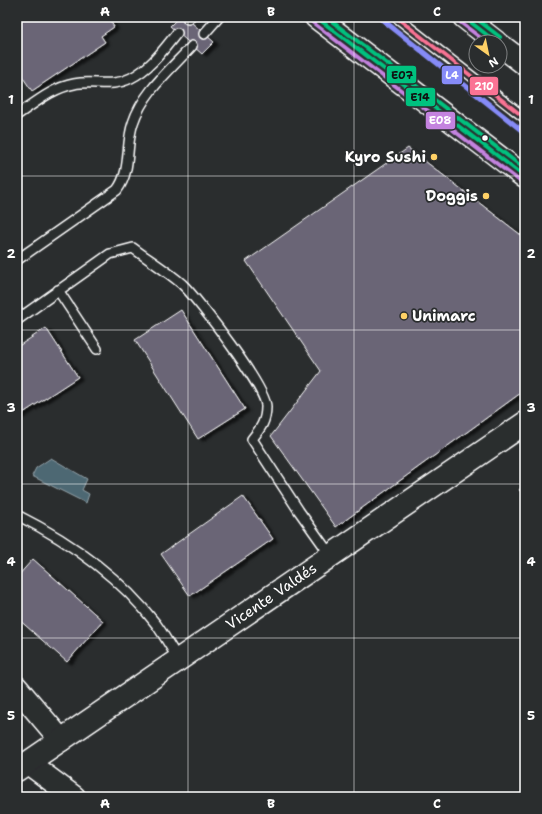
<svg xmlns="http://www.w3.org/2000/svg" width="542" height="814" viewBox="0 0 542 814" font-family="'Shantell Sans',sans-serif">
<defs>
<filter id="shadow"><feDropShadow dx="4.5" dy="2.5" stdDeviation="1" flood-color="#0009"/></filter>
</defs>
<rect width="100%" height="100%" fill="#2a2d2e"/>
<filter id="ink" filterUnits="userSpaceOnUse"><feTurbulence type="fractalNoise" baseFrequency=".025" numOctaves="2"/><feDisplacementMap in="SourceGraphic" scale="8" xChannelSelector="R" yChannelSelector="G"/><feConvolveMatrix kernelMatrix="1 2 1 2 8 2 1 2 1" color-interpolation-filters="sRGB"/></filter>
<g filter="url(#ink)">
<path fill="#4e6773" stroke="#95a4ab" d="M51 458 87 479 82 490 89 494 86 503 32 476 36 468Z"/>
<path fill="#6a6576" stroke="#fff" filter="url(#shadow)" d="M17 17H108L114 27 101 36 105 42 32 91 17 69Z
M179 17H185L214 42 202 54 170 26Z
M408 148 525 238V390L336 527 271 436 321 371 246 261Z
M181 310 245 409 198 439 135 340Z
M46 328 78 377 17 417V347Z
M525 483V495L519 490Z
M243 496 273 539 190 596 161 554Z
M33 559 103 621 67 662 17 618V577Z"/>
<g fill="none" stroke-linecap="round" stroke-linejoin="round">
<defs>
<path id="lane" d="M396 17 525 118
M188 19 190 17
M204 34 219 17
M17 115C35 103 52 88 74 84 94 80 111 88 131 78 151 68 164 49 177 33
M17 260 117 190C132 170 125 146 133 123 143 92 171 69 192 46
M58 290 97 349
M17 320 110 254 133 248C149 260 167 271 182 284 198 299 267 389 266 407 266 421 261 428 252 439L299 511 331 556
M17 515C69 541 120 577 156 624 164 635 171 648 179 660"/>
<g id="secondary">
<path d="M17 688 61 740"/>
<path d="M28 763 74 797"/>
<path id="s1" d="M17 770 525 423"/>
</g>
<path id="primary" d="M316 17 525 177
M464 17 496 42
M500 45 525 64"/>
</defs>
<use href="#lane" stroke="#fff" stroke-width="12"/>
<use href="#secondary" stroke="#fff" stroke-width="25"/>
<use href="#primary" stroke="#fff" stroke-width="25"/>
<path stroke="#fff" stroke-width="2.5" stroke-dasharray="3 3" stroke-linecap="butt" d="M514 17 525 26"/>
<use href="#lane" stroke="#2a2d2e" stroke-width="9"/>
<use href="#secondary" stroke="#2a2d2e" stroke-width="22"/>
<use href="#primary" stroke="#2a2d2e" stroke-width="22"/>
<defs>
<path id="bus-1" d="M316 17 525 177
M464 17 496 42"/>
<path id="bus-2" d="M312 22 521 182
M460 22 486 42"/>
<path id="bus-3" d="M326 17 525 169
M474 17 500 37"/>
<path id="bus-4" d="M396 17 525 118"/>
</defs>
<use href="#bus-1" stroke="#2a2d2e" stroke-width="7"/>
<use href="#bus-2" stroke="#2a2d2e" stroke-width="7"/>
<use href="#bus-3" stroke="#2a2d2e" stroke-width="7"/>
<use href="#bus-4" stroke="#2a2d2e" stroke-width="7"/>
<use href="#bus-1" stroke="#00c27f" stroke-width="4"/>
<use href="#bus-2" stroke="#c483df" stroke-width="4"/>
<use href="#bus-3" stroke="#00c27f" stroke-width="4"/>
<use href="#bus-4" stroke="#fa7394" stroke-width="4"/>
<defs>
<path id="metro-1" d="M379 17 525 133"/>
</defs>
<use href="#metro-1" stroke="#2a2d2e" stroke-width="8"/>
<use href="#metro-1" stroke="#868bf8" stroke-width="5"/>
</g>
</g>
<path fill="none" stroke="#fff" stroke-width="1" stroke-opacity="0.55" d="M188 17V797M354 17V797M17 176H525M17 330H525M17 484H525M17 638H525"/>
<circle fill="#fff" stroke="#2a2d2e" stroke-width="1.5" cx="485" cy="138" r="3.5"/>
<g fill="#ffd166" stroke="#2a2d2e" stroke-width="1.5">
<circle cx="434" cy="157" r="4"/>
<circle cx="486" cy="196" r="4"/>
<circle cx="404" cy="316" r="4"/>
</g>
<g text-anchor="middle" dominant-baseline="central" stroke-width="3.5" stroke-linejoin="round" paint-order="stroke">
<g font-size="15" font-weight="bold" fill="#fff" stroke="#2a2d2e" text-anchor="end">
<text x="426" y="157">Kyro Sushi</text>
<text x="478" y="196">Doggis</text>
<text x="412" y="316" text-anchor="start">Unimarc</text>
</g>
<g font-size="15" fill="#fff" stroke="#2a2d2e">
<text stroke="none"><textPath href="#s1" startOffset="308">Vicente Valdés</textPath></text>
</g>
</g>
<g stroke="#2a2d2e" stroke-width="1.5">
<rect x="386" y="65" width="31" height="19" rx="4" fill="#00c27f"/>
<rect x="441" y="65" width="22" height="20" rx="4" fill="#868bf8"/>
<rect x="469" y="76" width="30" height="20" rx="4" fill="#fa7394"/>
<rect x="405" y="87" width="31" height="20" rx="4" fill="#00c27f"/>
<rect x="425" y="111" width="31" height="19" rx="4" fill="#c483df"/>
</g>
<g font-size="11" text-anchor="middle" font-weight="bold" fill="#fff">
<text x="452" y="79">L4</text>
<text x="484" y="90">210</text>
<text x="440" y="124">E08</text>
</g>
<g font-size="11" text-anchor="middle" font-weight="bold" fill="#111">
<text x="402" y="79">E07</text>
<text x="420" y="101">E14</text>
</g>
<rect width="542" height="814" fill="none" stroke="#2a2d2e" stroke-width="44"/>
<g transform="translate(488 54) rotate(147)"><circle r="19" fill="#2a2d2e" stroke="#7f8182"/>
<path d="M0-3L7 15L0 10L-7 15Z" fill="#ffd166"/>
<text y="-6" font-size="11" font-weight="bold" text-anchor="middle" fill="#ffffff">N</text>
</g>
<rect x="22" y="22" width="498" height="770" fill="none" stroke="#fff" stroke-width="1.5"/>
<g font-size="13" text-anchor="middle" font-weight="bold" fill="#fff">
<text x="105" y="16">A</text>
<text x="271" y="16">B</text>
<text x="437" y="16">C</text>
<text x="11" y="104">1</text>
<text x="531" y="104">1</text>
<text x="11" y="258">2</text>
<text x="531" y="258">2</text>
<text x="11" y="412">3</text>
<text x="531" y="412">3</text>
<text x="11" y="566">4</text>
<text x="531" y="566">4</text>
<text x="11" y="720">5</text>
<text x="531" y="720">5</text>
<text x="105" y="808">A</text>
<text x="271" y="808">B</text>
<text x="437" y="808">C</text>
</g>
</svg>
